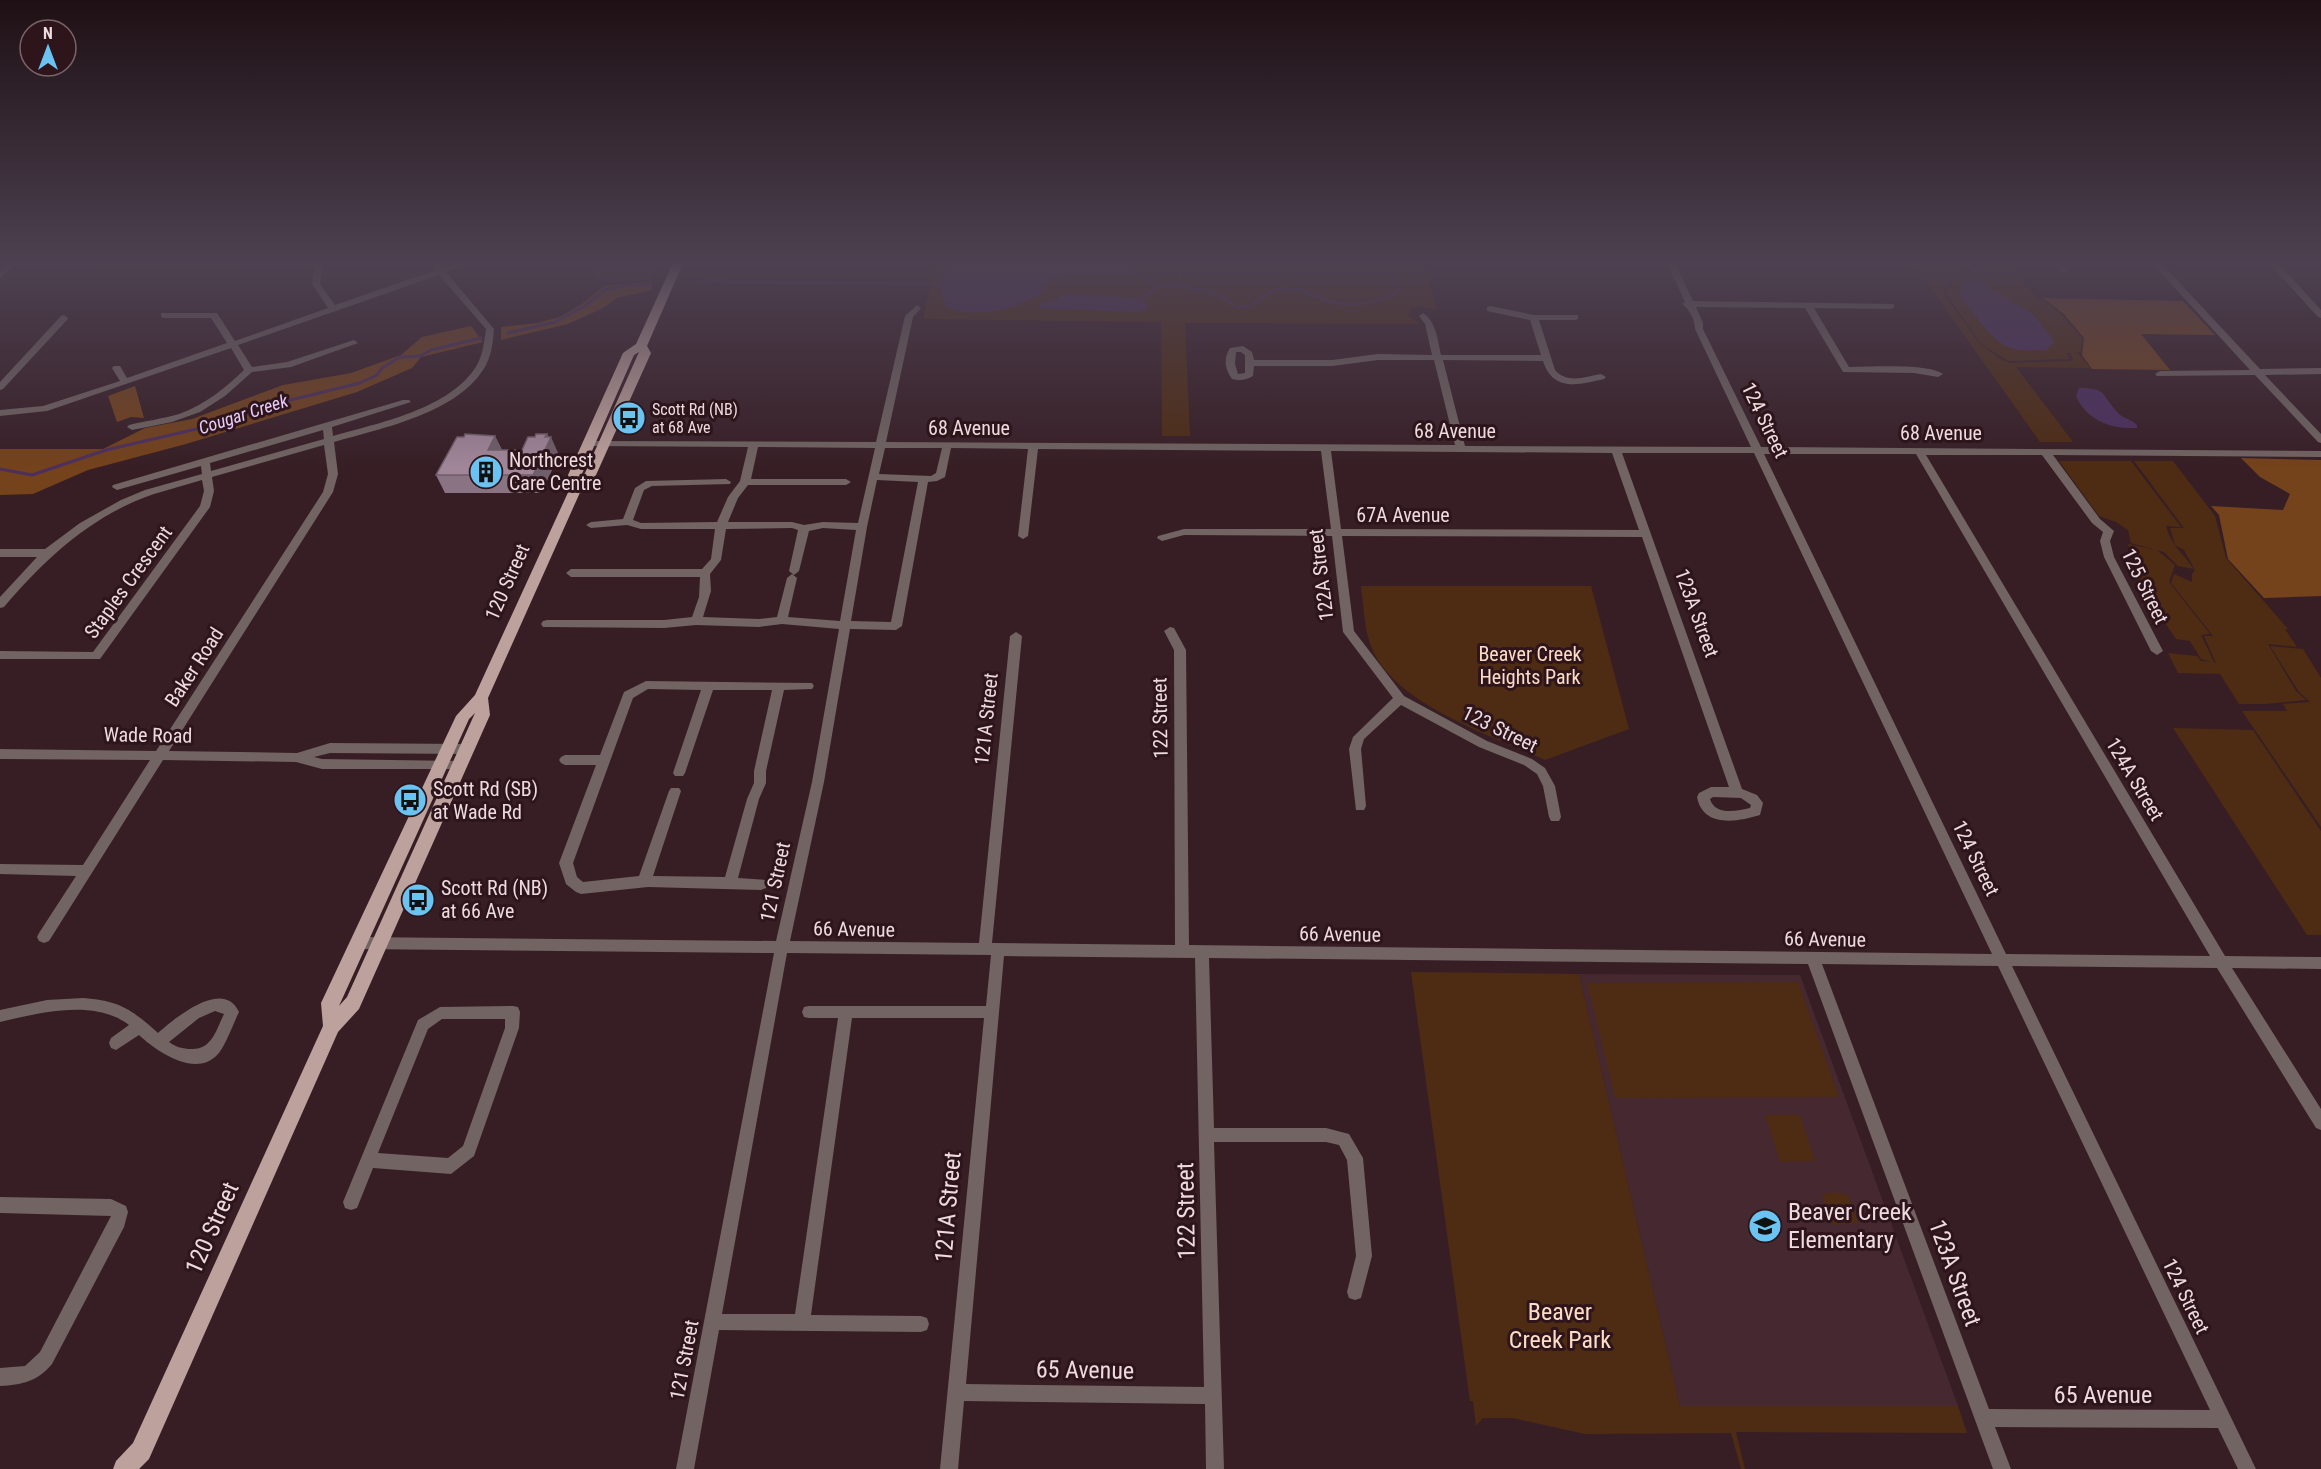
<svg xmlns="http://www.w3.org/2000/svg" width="2321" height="1469" viewBox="0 0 2321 1469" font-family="'Roboto Condensed',sans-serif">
<rect width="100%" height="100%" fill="#371e25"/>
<path fill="#462830" d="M657 263 649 280 600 282 588 264Z
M1579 974 1800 975 1958 1406H1680Z"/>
<path fill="#4e2c13" d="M935 263H1425L1437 310 1421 306 1411 308 1408 316 1420 324 1185 323 1190 436H1162L1161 322 923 319Z
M1913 263H1952L1961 274 1952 275 1943 293 1979 343 1999 358 2009 363 2070 361 2073 359 2070 353H2067L2069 359 2008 361 1980 343 1946 293 1956 278H1989L2016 293 1984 274 1976 263H2007L2040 302 2042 299 2060 313 2082 338 2081 352 2073 353H2078L2090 368 2016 367 2073 442H2040Z
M2059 461H2131L2181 527 2166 526C2172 547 2182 552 2194 569L2178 566 2164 552 2131 543 2128 530 2116 522 2099 516Z
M2134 461H2173L2215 516 2226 558 2288 629H2285L2297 647 2268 644 2296 691 2306 700 2266 704H2239L2220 674 2178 673 2168 653 2197 656 2201 661 2212 662 2201 659 2190 641 2176 639 2137 581 2130 562 2133 560 2128 544 2157 550 2175 565 2169 582 2210 634 2201 635 2214 662 2216 663 2204 636H2213L2171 583 2174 574 2192 582V574L2195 570 2184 550 2175 545 2170 528H2184Z
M1361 586H1591L1629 729 1545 760C1493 736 1400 706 1374 653 1364 634 1364 607 1361 586Z
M2270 646 2303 649 2321 678V827L2242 711H2287L2283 704 2310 702 2299 692Z
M2173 728 2253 730 2321 831V935H2307Z
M1411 972 1579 974 1680 1406H1958L1967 1433 1736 1432 1745 1469H1741L1731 1433 1585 1434 1513 1418H1483L1476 1426 1473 1401H1470Z
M1798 982 1839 1097 1615 1098 1587 983Z
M1765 1115H1800L1815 1161 1780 1162Z
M1833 1192 1848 1195 1858 1223 1832 1225 1822 1195Z"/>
<path fill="#74421b" d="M651 282 652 290 617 298 603 308 568 324 501 340V327L537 323 560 317 582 304 604 286Z
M2043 298 2183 301 2215 335 2141 334 2170 370 2092 369 2082 355 2084 338 2064 314Z
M471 326 483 342 421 357 412 368 357 392 186 444 88 470 33 494 0 495V449H103L145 428 192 419 283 385 351 373 401 355 422 337Z
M135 386 144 418 131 417 117 422 108 396Z
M2241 458 2321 460V596L2264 598 2228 559 2219 515 2211 506 2283 510 2290 494 2260 477Z"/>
<path fill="#4c2f5f" d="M966 263H975L986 267 1013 263H1130V273L1124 275C1106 275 1069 271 1055 278 1048 281 1045 290 1039 294 1015 311 972 318 946 307L939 284 951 269Z
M1964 281H1985L1991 290 2032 313 2055 342 2046 350C2034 350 2018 352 2008 347 1987 337 1975 312 1959 296Z
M1064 294 1138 298 1147 304V309L1138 312 1039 308 1041 302 1054 301Z
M2079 388C2107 388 2101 394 2117 412 2122 418 2131 419 2137 425V428C2111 429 2087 421 2076 396Z"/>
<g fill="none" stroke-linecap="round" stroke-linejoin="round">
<path stroke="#4c2f5f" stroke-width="3" d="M1180 263V276
M1969 263 1977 274
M1131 271 1158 286
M1980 278 1982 281
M697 282 716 280 726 282 939 284
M1141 300 1158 286C1177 287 1195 287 1213 293 1222 296 1231 306 1241 307 1255 307 1266 292 1279 289 1297 285 1315 298 1332 302 1356 307 1377 302 1399 292L1390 263
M508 333 555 322 585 306 605 290 629 285H650
M0 469 32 475 106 450 235 420 266 406 360 383 377 375 382 368 400 357 420 356 431 350 481 338"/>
<path fill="#716462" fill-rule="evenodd" d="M9 263H318L322 266 320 284 335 305 436 270 430 263H438L442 268 456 263H468L446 272 494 329C493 341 492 353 486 365 460 413 382 428 334 442L338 474 333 492 169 751 297 753 330 743 467 744 471 746 473 749 471 752 467 754 330 753 314 757 322 759 460 761 464 763 466 766 464 769H322L296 762 163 760 49 941 44 943 39 941 37 937 39 933 76 876 0 874V864L83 865 150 760 0 759V749L156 751 323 492 328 474 324 445 212 477 214 491 210 507 100 659H0V651L93 652 200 506 204 491 202 480C186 485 170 489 154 494 92 515 46 558 4 607L0 608V597L37 557H0V549H45L80 523 121 500 145 490 202 474 201 466 117 490 112 487 113 485 403 400H409L411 402 332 427 333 436C378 423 451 409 477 365 483 354 484 342 486 329L439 275 238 345 252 367 287 362 354 340 358 343 291 367 252 372 225 396 200 412 172 422 132 430 127 427 129 425C145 421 162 419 179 414 205 405 225 388 244 370L231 348 47 411 0 416V410L43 406 120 381 112 368 114 366H120L127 378 227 343 211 318H164L161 317V313H217L235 341 328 308 312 284 314 267 311 266 13 267 0 278V271ZM323 430 324 439 211 471 210 463Z
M1667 263H1675L1693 301 1894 304V308L1891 309 1814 308 1849 367C1870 367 1927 363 1943 374L1938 377 1914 373 1843 372 1805 308 1696 307 1703 323V329L1761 447 2321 451V457L2053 455 2100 519 2114 531 2110 541 2114 557 2163 651 2157 655 2151 651 2104 557 2100 541 2103 532 2092 523 2042 455H1926L2225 956 2321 957V969L2232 968 2321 1109V1130L2316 1128 2217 968 2012 966 2256 1469H2238L2218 1428 1995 1427 2011 1469H1993L1808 964 1209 958 1214 1128H1326L1349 1134 1363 1158 1372 1256 1361 1298 1355 1300 1349 1298 1347 1292 1356 1256 1347 1160 1339 1145 1326 1142H1214L1224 1469H1206L1205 1404 964 1401 958 1469H940L984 1018H852L811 1315 921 1316 927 1318 929 1324 927 1330 921 1332 719 1330 694 1469H676L774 953 358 949 353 947 351 943 353 939 358 937 776 941 812 782 839 629 782 624 759 627 696 625 664 628 543 627 541 624 543 621 547 620H664L692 617 699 597 700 577H571L566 573 571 569H702L711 559 715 529H641L627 525 591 528 586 525 591 522 623 519 635 488 646 481 726 479 731 482 730 484 652 486 644 490 633 520 641 523 717 522 728 497 740 481 748 447 589 446 584 443 586 441 876 442 905 316 917 305 921 308 913 317 886 442 1455 445 1434 360H1378L1332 366H1254L1253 376C1246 380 1240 381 1232 379 1225 369 1223 359 1230 348L1243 346 1252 352 1254 360H1332L1378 354 1432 355 1425 324 1419 316 1423 313C1436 321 1438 341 1441 355H1541L1530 320 1487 311V307L1490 306 1534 315H1578V319L1575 320H1539L1555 370C1567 384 1585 377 1601 374L1606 377 1604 379C1578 385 1553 392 1543 361L1443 360 1465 446 1751 447 1695 329C1695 319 1689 309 1682 304L1685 302ZM1241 352 1245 355V373L1238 374 1235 364 1236 352ZM758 447 875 448 858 523 823 522 804 525 792 522H728L738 498 748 485H846L851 482 846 479H751ZM885 448H942L936 473 931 476 879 474ZM951 448 1028 449 1018 536 1023 539 1028 536 1038 449 1321 451 1331 529H1184L1158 536 1157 538 1162 541 1184 535 1332 536 1343 632 1393 698 1353 737 1349 749 1356 810H1364L1366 806 1361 749 1364 739 1401 705 1479 747 1524 765 1537 774 1543 786 1549 817 1551 821H1559L1561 817 1555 786 1545 768 1532 759 1487 741 1404 696 1354 631 1342 536 1642 537 1729 787H1711L1699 793 1697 797C1703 828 1737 822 1760 815L1763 803 1757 795 1742 789 1622 453H1754L1992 954 1189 945 1186 650 1174 628 1170 627 1164 631 1174 650 1175 945 992 943 1022 636 1016 632 1010 636 979 943 790 941 824 782 850 629 896 630 902 626 928 482 937 481 945 477ZM1331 451 1612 453 1639 530 1341 529ZM1764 454H1916L2210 956 2006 954ZM877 480 918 482 891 622 851 621 867 527ZM792 528 798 530 789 571 794 575 799 571 809 531 823 528 856 530 840 621 788 617 797 578 792 574 787 578 777 617 759 619 703 617 711 591 710 574 721 560 726 529ZM1713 797 1741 798 1751 805 1750 808C1737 811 1715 816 1710 799ZM787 953 991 955 986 1006H809L804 1007 802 1012 804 1017 809 1018H838L795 1314H722ZM1004 956 1195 958 1204 1387 966 1384ZM1822 964 1998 966 2210 1410 1989 1409Z
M2055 263H2063L2069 271 2062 273Z
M2152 263H2161L2260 369 2321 368V374L2265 375 2321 434V443L2318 442 2255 375 2157 376 2155 374 2160 371 2250 370Z
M2269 263H2278L2321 310V318L2318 317Z
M64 315 68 318 67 320 3 389 0 390V382L61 316Z
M646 681 812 683 814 686 812 689 784 690 766 771V783L759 799 738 878 766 880 768 884 766 888 761 890 648 887 581 894 576 892 566 884 559 863 596 765H565L561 763 559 760 561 757 565 755H600L624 692ZM648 689 701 690 673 773 675 776H683L685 773 713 690H772L754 771V783L747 799 725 877 653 876 681 791 679 788H671L669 791 639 876 583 882 577 877 573 863 633 698Z
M83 998C120 1001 131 1009 158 1033 174 1019 223 977 239 1012 234 1022 225 1047 218 1054 196 1079 156 1051 139 1035L116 1050 111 1048 109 1043 111 1038 129 1025C94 998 39 1013 0 1022V1010L47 1000ZM215 1011 224 1014C216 1030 212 1050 191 1049 183 1049 176 1047 169 1042L199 1018Z
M513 1006 518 1007 520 1012 519 1028 474 1156 451 1174 373 1168 357 1208 351 1210 345 1208 343 1202 418 1020 440 1007ZM442 1019H505V1028L463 1146 448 1158 378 1153 428 1029Z
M0 1197 111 1199 126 1206 128 1212 124 1227 52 1364C38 1381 22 1385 0 1386V1368L25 1366 40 1352 111 1216 0 1213Z"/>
<path fill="#bda19c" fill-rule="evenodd" d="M673 263H683L647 346 651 353 596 475 582 488 488 698 490 715 359 1009 338 1032 149 1459 139 1469H113L116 1461 133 1443 323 1026 321 1003 456 716 475 695 571 486 568 475 623 353 636 344ZM639 352 585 473 581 476 634 355ZM475 713 347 997 339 1006 469 719Z"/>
</g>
<path fill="#8a7383" d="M547 434 559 455 541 493H445L436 475 495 436 502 450H522L535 437Z"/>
<path fill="#705e6a" d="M547 434 550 440 551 437 559 455 541 493 533 475Z
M495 436 504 454 488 450Z"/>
<path fill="#a08698" stroke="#705e6a" stroke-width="1.5" d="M465 434 495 436 488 450H522L528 437H535L536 434H547L545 437H551L533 475H436L457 437H464Z"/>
<linearGradient id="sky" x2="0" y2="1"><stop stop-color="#1e1014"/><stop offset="0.56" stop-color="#4d4151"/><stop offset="1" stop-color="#4d4151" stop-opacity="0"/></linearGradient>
<rect width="2321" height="469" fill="url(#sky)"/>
<defs>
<symbol id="bus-disc" viewBox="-11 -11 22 22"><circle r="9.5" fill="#6ac3f1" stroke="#2d151b"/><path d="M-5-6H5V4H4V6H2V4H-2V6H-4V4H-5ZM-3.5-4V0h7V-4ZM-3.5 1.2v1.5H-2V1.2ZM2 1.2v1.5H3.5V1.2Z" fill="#111"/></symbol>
<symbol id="building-disc" viewBox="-11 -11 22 22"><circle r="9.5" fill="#6ac3f1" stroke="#2d151b"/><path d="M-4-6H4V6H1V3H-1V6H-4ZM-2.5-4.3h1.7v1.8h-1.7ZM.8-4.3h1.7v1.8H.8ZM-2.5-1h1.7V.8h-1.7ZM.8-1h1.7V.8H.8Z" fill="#111"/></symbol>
<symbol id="school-disc" viewBox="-11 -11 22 22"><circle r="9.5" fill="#6ac3f1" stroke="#2d151b"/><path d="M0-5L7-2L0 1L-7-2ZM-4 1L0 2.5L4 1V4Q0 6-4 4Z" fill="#111"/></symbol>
</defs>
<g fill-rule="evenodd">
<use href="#bus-disc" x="610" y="399" width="38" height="38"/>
<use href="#building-disc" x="467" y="453" width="38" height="38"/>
<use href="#bus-disc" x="391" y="781" width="38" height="38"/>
<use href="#bus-disc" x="399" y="881" width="38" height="38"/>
<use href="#school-disc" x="1746" y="1207" width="38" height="38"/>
</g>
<g text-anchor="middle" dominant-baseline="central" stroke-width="6" stroke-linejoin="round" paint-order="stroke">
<g font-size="16" fill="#eddbdf" stroke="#2d151b" text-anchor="start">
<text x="652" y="409">Scott Rd (NB)<tspan x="652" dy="18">at 68 Ave</tspan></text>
</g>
<g font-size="18" font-style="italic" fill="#e7cbfb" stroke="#2d151b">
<text transform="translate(243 414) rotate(-18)">Cougar Creek</text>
</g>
<g font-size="20" fill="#eddbdf" stroke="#2d151b">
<text transform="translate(1765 420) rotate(64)">124 Street</text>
<text x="969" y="428">68 Avenue</text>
<text x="1455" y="431">68 Avenue</text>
<text x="1941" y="433">68 Avenue</text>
<text x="1403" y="515">67A Avenue</text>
<text transform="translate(1321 575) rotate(-97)">122A Street</text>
<text transform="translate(128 582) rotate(-54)">Staples Crescent</text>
<text transform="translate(507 582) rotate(-66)">120 Street</text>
<text transform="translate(2145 586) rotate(64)">125 Street</text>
<text transform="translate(1697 613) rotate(70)">123A Street</text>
<text transform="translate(194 667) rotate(-57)">Baker Road</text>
<text transform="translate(1160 718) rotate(-91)">122 Street</text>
<text transform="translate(986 719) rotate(-84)">121A Street</text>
<text transform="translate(1500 729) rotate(26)">123 Street</text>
<text transform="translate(148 735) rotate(1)">Wade Road</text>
<text transform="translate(2135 779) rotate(59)">124A Street</text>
<text transform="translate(1976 858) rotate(64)">124 Street</text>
<text transform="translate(775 882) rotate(-78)">121 Street</text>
<text transform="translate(854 929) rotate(1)">66 Avenue</text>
<text transform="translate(1340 934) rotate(1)">66 Avenue</text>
<text transform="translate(1825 939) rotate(1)">66 Avenue</text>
<text transform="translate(2186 1296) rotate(64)">124 Street</text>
<text transform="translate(684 1360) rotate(-79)">121 Street</text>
</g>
<g font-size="20" fill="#eddbdf" stroke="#2d151b" text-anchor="start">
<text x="509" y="460">Northcrest<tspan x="509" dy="23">Care Centre</tspan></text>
<text x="433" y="789">Scott Rd (SB)<tspan x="433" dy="23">at Wade Rd</tspan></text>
<text x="441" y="888">Scott Rd (NB)<tspan x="441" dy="23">at 66 Ave</tspan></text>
</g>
<g font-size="20" fill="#fddcc6" stroke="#2d151b">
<text x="1530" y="654">Beaver Creek<tspan x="1530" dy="23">Heights Park</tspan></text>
</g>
<g font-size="24" fill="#eddbdf" stroke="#2d151b">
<text transform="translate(948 1207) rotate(-85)">121A Street</text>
<text transform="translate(1186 1211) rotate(-91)">122 Street</text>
<text transform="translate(212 1228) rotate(-66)">120 Street</text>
<text transform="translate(1955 1273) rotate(70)">123A Street</text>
<text transform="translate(1085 1370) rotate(1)">65 Avenue</text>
<text x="2103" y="1395">65 Avenue</text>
</g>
<g font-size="24" fill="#eddbdf" stroke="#2d151b" text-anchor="start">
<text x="1788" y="1212">Beaver Creek<tspan x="1788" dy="28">Elementary</tspan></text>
</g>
<g font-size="24" fill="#fddcc6" stroke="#2d151b">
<text x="1560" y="1312">Beaver<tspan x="1560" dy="28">Creek Park</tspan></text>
</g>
</g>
<g transform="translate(48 48)"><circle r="28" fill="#2d151b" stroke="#7a6469" stroke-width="1.5"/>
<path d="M0-4.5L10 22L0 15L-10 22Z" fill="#6ac3f1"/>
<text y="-9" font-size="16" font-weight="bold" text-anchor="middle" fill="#eddbdf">N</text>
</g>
</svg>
